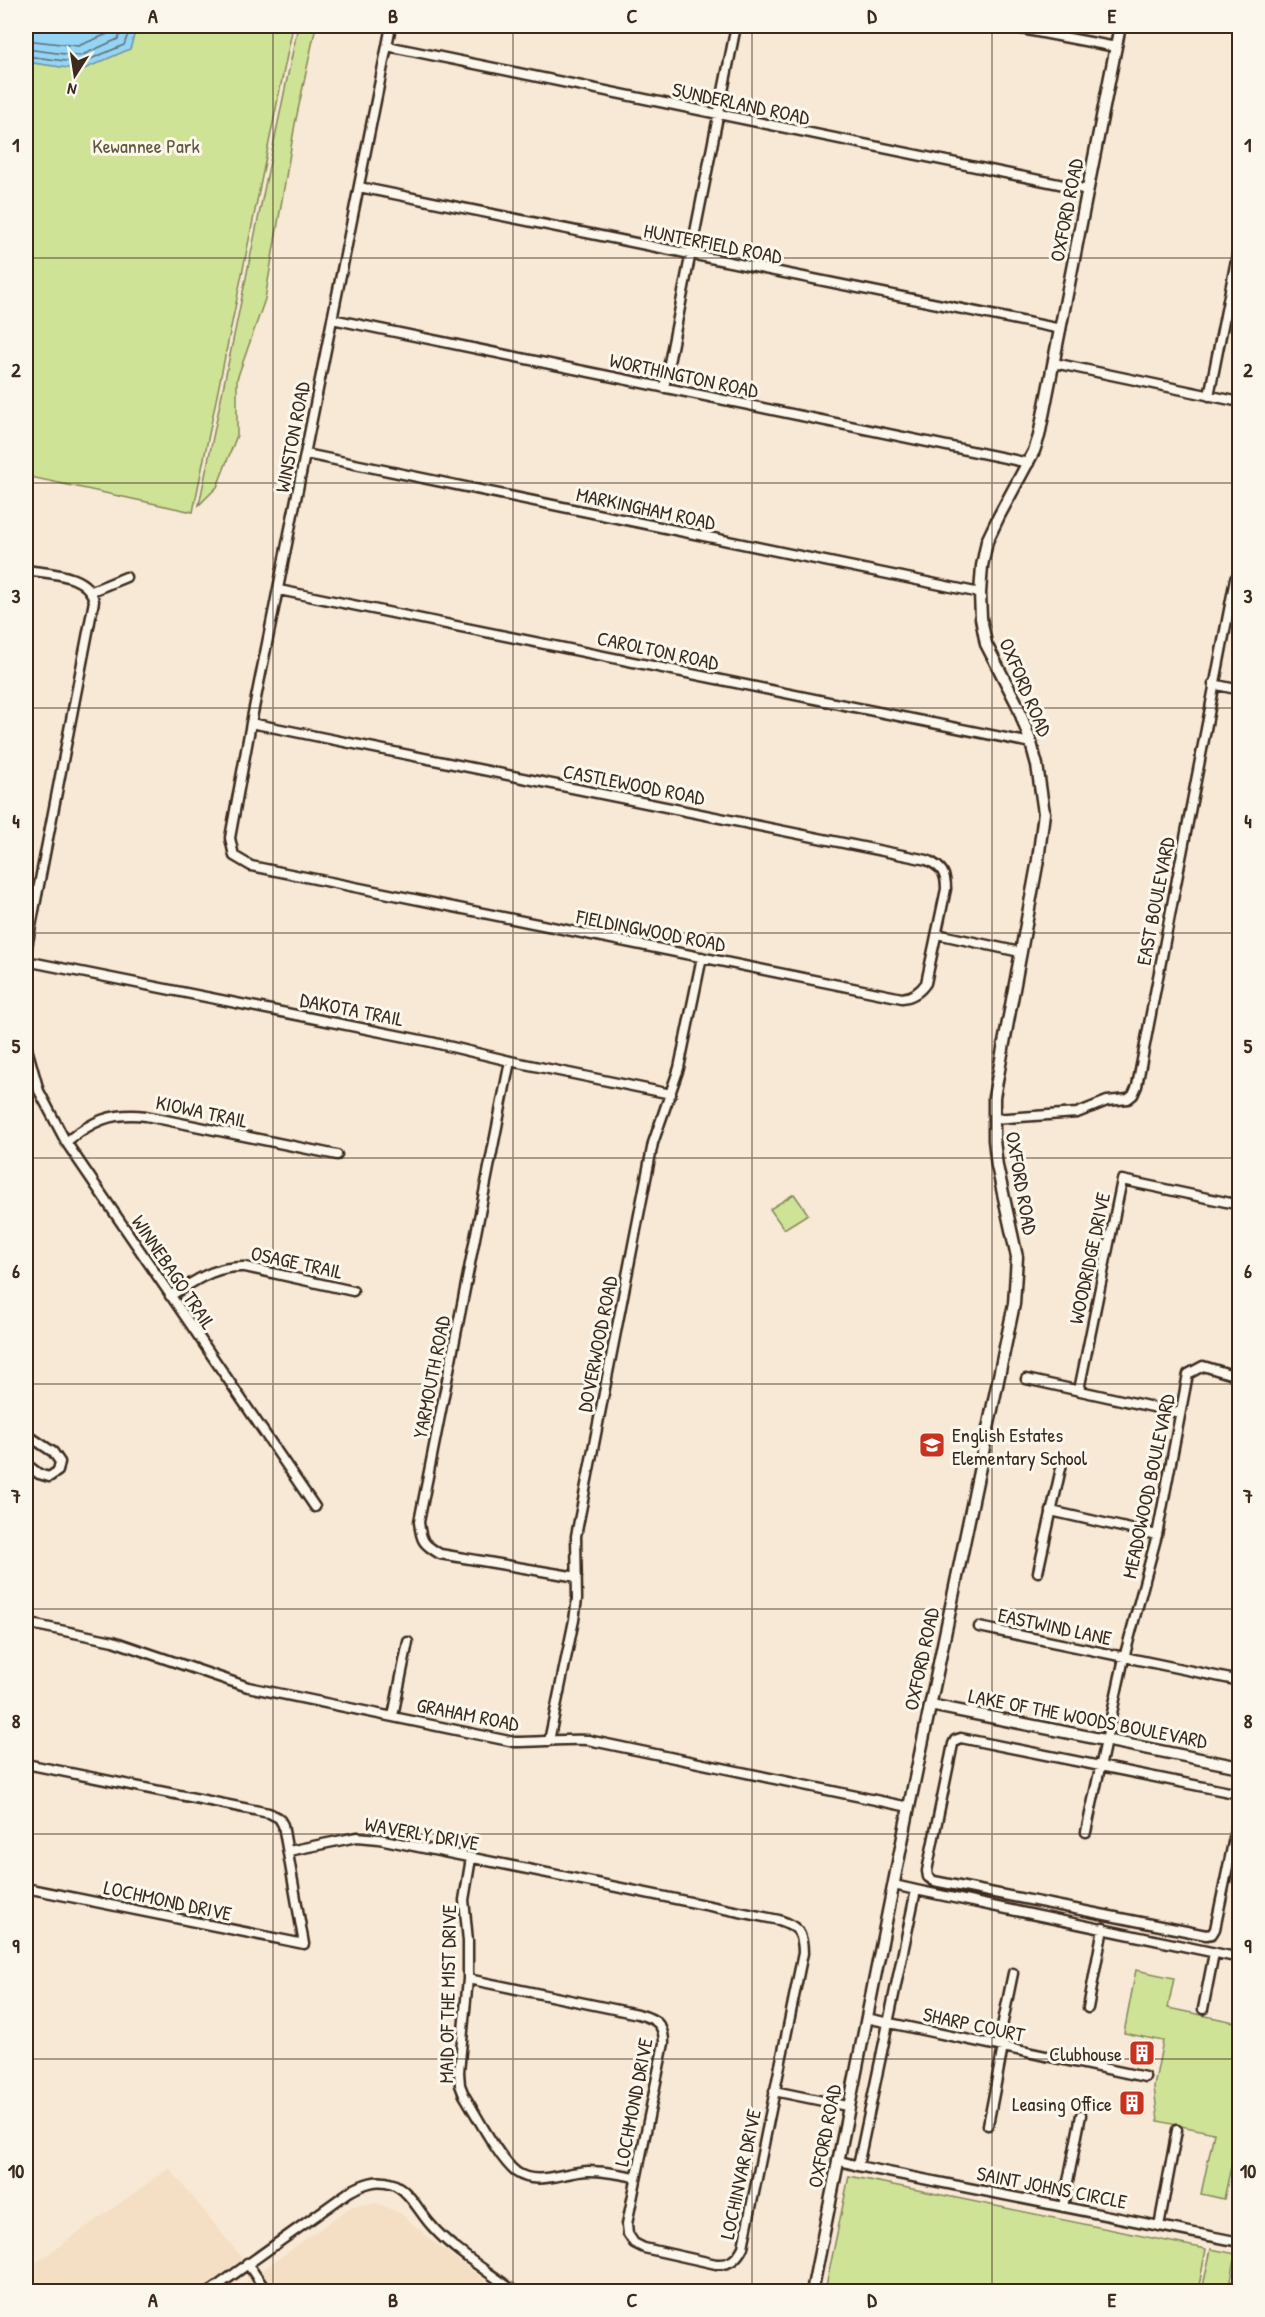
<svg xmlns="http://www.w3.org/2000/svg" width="1265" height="2317" viewBox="0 0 1265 2317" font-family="'Patrick Hand',sans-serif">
<rect width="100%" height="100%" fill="#f7e9d5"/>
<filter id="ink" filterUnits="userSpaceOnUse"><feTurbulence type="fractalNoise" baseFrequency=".0167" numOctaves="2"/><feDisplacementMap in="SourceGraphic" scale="12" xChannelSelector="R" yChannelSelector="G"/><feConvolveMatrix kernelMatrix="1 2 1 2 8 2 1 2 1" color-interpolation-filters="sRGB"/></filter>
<g filter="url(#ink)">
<path fill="#f4dfc4" d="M169 2168 243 2259 199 2291H26V2270Z
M377 2203 400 2213 431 2240 499 2291 232 2292 352 2206Z"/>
<path fill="#cfe397" stroke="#85865a" stroke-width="1.5" d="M26 26H293L193 512 26 476Z
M298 26H316L295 124 265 299 237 379V435L217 487 199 505Z
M794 1194 808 1214 784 1229 770 1209Z
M1136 1970 1174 1978 1168 2008 1239 2023V2020V2139H1237L1224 2199 1201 2194 1214 2133 1158 2121 1154 2087 1163 2041 1124 2033Z
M849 2176 1206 2249 1198 2291H825Z
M1211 2249 1236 2254 1229 2291H1202Z"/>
<path fill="#94d5f5" stroke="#70919f" stroke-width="1.5" d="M26 26H137L130 49 82 70 26 62Z"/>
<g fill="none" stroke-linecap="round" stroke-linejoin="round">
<path stroke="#5f6e74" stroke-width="1.5" d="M26 40 78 46 110 33 114 26
M26 49 80 56 118 39 123 26
M26 56 81 63 124 45 131 26"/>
<defs>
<path id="minor" d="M1006 26 1116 47
M387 46 1088 190
M359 187 1061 329
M332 319 1029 463
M1054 363 1240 402
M664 388 736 26
M1209 396 1240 240
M306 454 980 593
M26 570C49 574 88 573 94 601L26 952
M279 590 1031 743
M92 591 126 577
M1213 684 1240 690
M251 723 927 860C942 867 946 873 946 889L926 983C920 992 913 997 902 998L251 866 234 856 230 838 251 723 391 26
M937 934 1020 952
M26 961 431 1042 510 1061 671 1094
M26 1045 39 1091 66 1142 315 1507
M510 1061 419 1522C421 1541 423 1544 440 1554L577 1577
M993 1119 1077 1113 1107 1101 1128 1099 1133 1095 1137 1086 1235 579 1240 572
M66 1142C92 1121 111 1112 146 1116L337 1155
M170 1296C197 1280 213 1266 245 1267L353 1291
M1026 1379 1180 1413
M1079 1390 1122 1180 1240 1205
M26 1434 53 1452 60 1462 58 1471 49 1477 39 1474 26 1464
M1051 1511 1157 1535
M1239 1550H1240
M1038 1572 1063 1459
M26 1623 113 1641 248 1687 514 1742C539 1742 563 1739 588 1740L909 1807
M979 1627 1240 1681
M393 1716 408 1642
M549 1741 574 1620 577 1599 576 1536 653 1143 679 1068 702 957
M26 1764 269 1813 279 1818 283 1825 304 1944 26 1888
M1240 1798 1234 1793 961 1738 955 1740 953 1744 927 1871 928 1877 934 1881 1206 1935 1212 1934 1215 1929 1240 1809
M1086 1832 1124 1658 1157 1535 1188 1374 1203 1366 1240 1377
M289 1851 357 1837 379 1839 779 1920C798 1926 803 1933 803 1953L743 2247C737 2259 730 2265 716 2264L644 2248 634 2243 628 2234 627 2224 664 2043C664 2024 656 2019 638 2014L468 1979
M471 1858 464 1900 468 1941V1979L459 2072 460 2085 464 2095C476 2114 499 2159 516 2172 537 2187 566 2171 589 2171 605 2171 620 2174 635 2177
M894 1885 916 1890
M1240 1958 916 1890 858 2166 1240 2242
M1088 2008 1103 1928
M1203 2009 1214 1953
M866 2018 1145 2077
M998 2046 1013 1973
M774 2091 847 2106
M988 2125 1003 2047
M837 2160 858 2166
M1063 2207 1081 2115
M1159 2226 1177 2130
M247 2263 267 2292
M209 2292 349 2192C363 2184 377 2178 393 2184 410 2191 419 2212 431 2225 451 2249 489 2272 515 2292"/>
<path id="tertiary" d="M930 1705 1240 1767
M812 2292 909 1807 1014 1304 1017 1257 997 1166 994 1140V1097L1038 860 1044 813 1037 765 1031 743 1017 704 986 644 981 618 980 593 982 566 987 541 999 516 1034 451 1039 436 1120 26"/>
</defs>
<use href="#minor" stroke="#3b2a1e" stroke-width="13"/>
<use href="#tertiary" stroke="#3b2a1e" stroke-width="15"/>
<use href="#minor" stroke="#fbf7ec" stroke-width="8"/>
<use href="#tertiary" stroke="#fbf7ec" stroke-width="10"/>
</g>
</g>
<path fill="none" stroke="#3b2a1e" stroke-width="1.5" stroke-opacity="0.55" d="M273 26V2292M513 26V2292M752 26V2292M992 26V2292M26 258H1240M26 483H1240M26 708H1240M26 933H1240M26 1158H1240M26 1384H1240M26 1609H1240M26 1834H1240M26 2059H1240"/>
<defs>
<symbol id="school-square" viewBox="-11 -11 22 22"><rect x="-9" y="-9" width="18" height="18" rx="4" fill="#c8321e" stroke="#fbf7ec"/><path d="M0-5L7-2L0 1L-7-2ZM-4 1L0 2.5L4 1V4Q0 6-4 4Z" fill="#fff"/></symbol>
<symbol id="building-square" viewBox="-11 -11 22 22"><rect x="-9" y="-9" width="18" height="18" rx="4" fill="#c8321e" stroke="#fbf7ec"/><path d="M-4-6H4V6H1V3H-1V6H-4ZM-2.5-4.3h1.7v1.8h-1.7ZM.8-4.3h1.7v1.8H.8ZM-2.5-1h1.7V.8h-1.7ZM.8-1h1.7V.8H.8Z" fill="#fff"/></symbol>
</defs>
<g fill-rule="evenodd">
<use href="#school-square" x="917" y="1430" width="30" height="30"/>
<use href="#building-square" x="1127" y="2038" width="30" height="30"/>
<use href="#building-square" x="1117" y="2088" width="30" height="30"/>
</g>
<g text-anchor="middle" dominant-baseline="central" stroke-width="6" stroke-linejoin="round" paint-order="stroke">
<g font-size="20" fill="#3b2a1e" stroke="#fbf7ec">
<text transform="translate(741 103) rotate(12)">SUNDERLAND ROAD</text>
<text transform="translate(1066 210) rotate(-79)">OXFORD ROAD</text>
<text transform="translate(713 243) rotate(11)">HUNTERFIELD ROAD</text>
<text transform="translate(684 375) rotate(12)">WORTHINGTON ROAD</text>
<text transform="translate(292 437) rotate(-79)">WINSTON ROAD</text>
<text transform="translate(646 508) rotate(12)">MARKINGHAM ROAD</text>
<text transform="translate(658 650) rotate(12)">CAROLTON ROAD</text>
<text transform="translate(1026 687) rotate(67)">OXFORD ROAD</text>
<text transform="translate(634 784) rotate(11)">CASTLEWOOD ROAD</text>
<text transform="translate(1155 901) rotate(-79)">EAST BOULEVARD</text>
<text transform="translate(651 930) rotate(11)">FIELDINGWOOD ROAD</text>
<text transform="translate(352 1009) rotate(11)">DAKOTA TRAIL</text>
<text transform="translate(202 1111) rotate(12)">KIOWA TRAIL</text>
<text transform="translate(1022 1183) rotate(80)">OXFORD ROAD</text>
<text transform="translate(1089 1258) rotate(-78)">WOODRIDGE DRIVE</text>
<text transform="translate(297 1262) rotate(12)">OSAGE TRAIL</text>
<text transform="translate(174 1272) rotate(56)">WINNEBAGO TRAIL</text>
<text transform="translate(597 1344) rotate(-79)">DOVERWOOD ROAD</text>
<text transform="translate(431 1377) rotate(-79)">YARMOUTH ROAD</text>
<text transform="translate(1148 1486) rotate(-78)">MEADOWOOD BOULEVARD</text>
<text transform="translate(1055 1626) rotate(12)">EASTWIND LANE</text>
<text transform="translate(921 1659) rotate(-78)">OXFORD ROAD</text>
<text transform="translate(468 1714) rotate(11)">GRAHAM ROAD</text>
<text transform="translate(1088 1718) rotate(11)">LAKE OF THE WOODS BOULEVARD</text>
<text transform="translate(422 1833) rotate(10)">WAVERLY DRIVE</text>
<text transform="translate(168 1900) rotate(12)">LOCHMOND DRIVE</text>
<text transform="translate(447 1994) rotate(-89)">MAID OF THE MIST DRIVE</text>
<text transform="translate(974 2024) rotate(12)">SHARP COURT</text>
<text transform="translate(633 2102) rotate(-79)">LOCHMOND DRIVE</text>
<text transform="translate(824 2136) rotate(-79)">OXFORD ROAD</text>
<text transform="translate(740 2174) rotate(-78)">LOCHINVAR DRIVE</text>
<text transform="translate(1052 2187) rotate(11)">SAINT JOHNS CIRCLE</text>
</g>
<g font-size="20" fill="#60583c" stroke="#fbf7ec">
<text x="146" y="145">Kewannee Park</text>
</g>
<g font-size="20" fill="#3b2a1e" stroke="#fbf7ec" text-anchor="end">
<text x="952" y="1434" text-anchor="start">English Estates<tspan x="952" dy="23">Elementary School</tspan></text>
<text x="1122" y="2053">Clubhouse</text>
<text x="1112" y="2103">Leasing Office</text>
</g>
</g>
<rect width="1265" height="2317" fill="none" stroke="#fbf7ec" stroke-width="66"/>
<g transform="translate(75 75) rotate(192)" stroke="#fbf7ec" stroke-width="4.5" paint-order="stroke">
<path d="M0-4.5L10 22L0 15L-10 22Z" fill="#3b2a1e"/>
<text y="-9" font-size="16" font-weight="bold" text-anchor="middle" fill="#3b2a1e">N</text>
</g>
<rect x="33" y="33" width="1199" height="2251" fill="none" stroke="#3b2a1e" stroke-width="2"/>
<g font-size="20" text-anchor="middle" font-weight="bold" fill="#3b2a1e">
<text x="153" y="23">A</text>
<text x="393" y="23">B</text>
<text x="632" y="23">C</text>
<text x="872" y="23">D</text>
<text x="1112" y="23">E</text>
<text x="16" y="152">1</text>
<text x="1248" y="152">1</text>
<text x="16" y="377">2</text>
<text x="1248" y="377">2</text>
<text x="16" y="603">3</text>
<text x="1248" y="603">3</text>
<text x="16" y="828">4</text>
<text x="1248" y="828">4</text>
<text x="16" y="1053">5</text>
<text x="1248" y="1053">5</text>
<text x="16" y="1278">6</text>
<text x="1248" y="1278">6</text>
<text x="16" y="1503">7</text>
<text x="1248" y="1503">7</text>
<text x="16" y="1728">8</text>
<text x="1248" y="1728">8</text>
<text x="16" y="1953">9</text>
<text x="1248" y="1953">9</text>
<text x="16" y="2178">10</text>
<text x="1248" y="2178">10</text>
<text x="153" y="2307">A</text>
<text x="393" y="2307">B</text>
<text x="632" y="2307">C</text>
<text x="872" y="2307">D</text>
<text x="1112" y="2307">E</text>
</g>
</svg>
